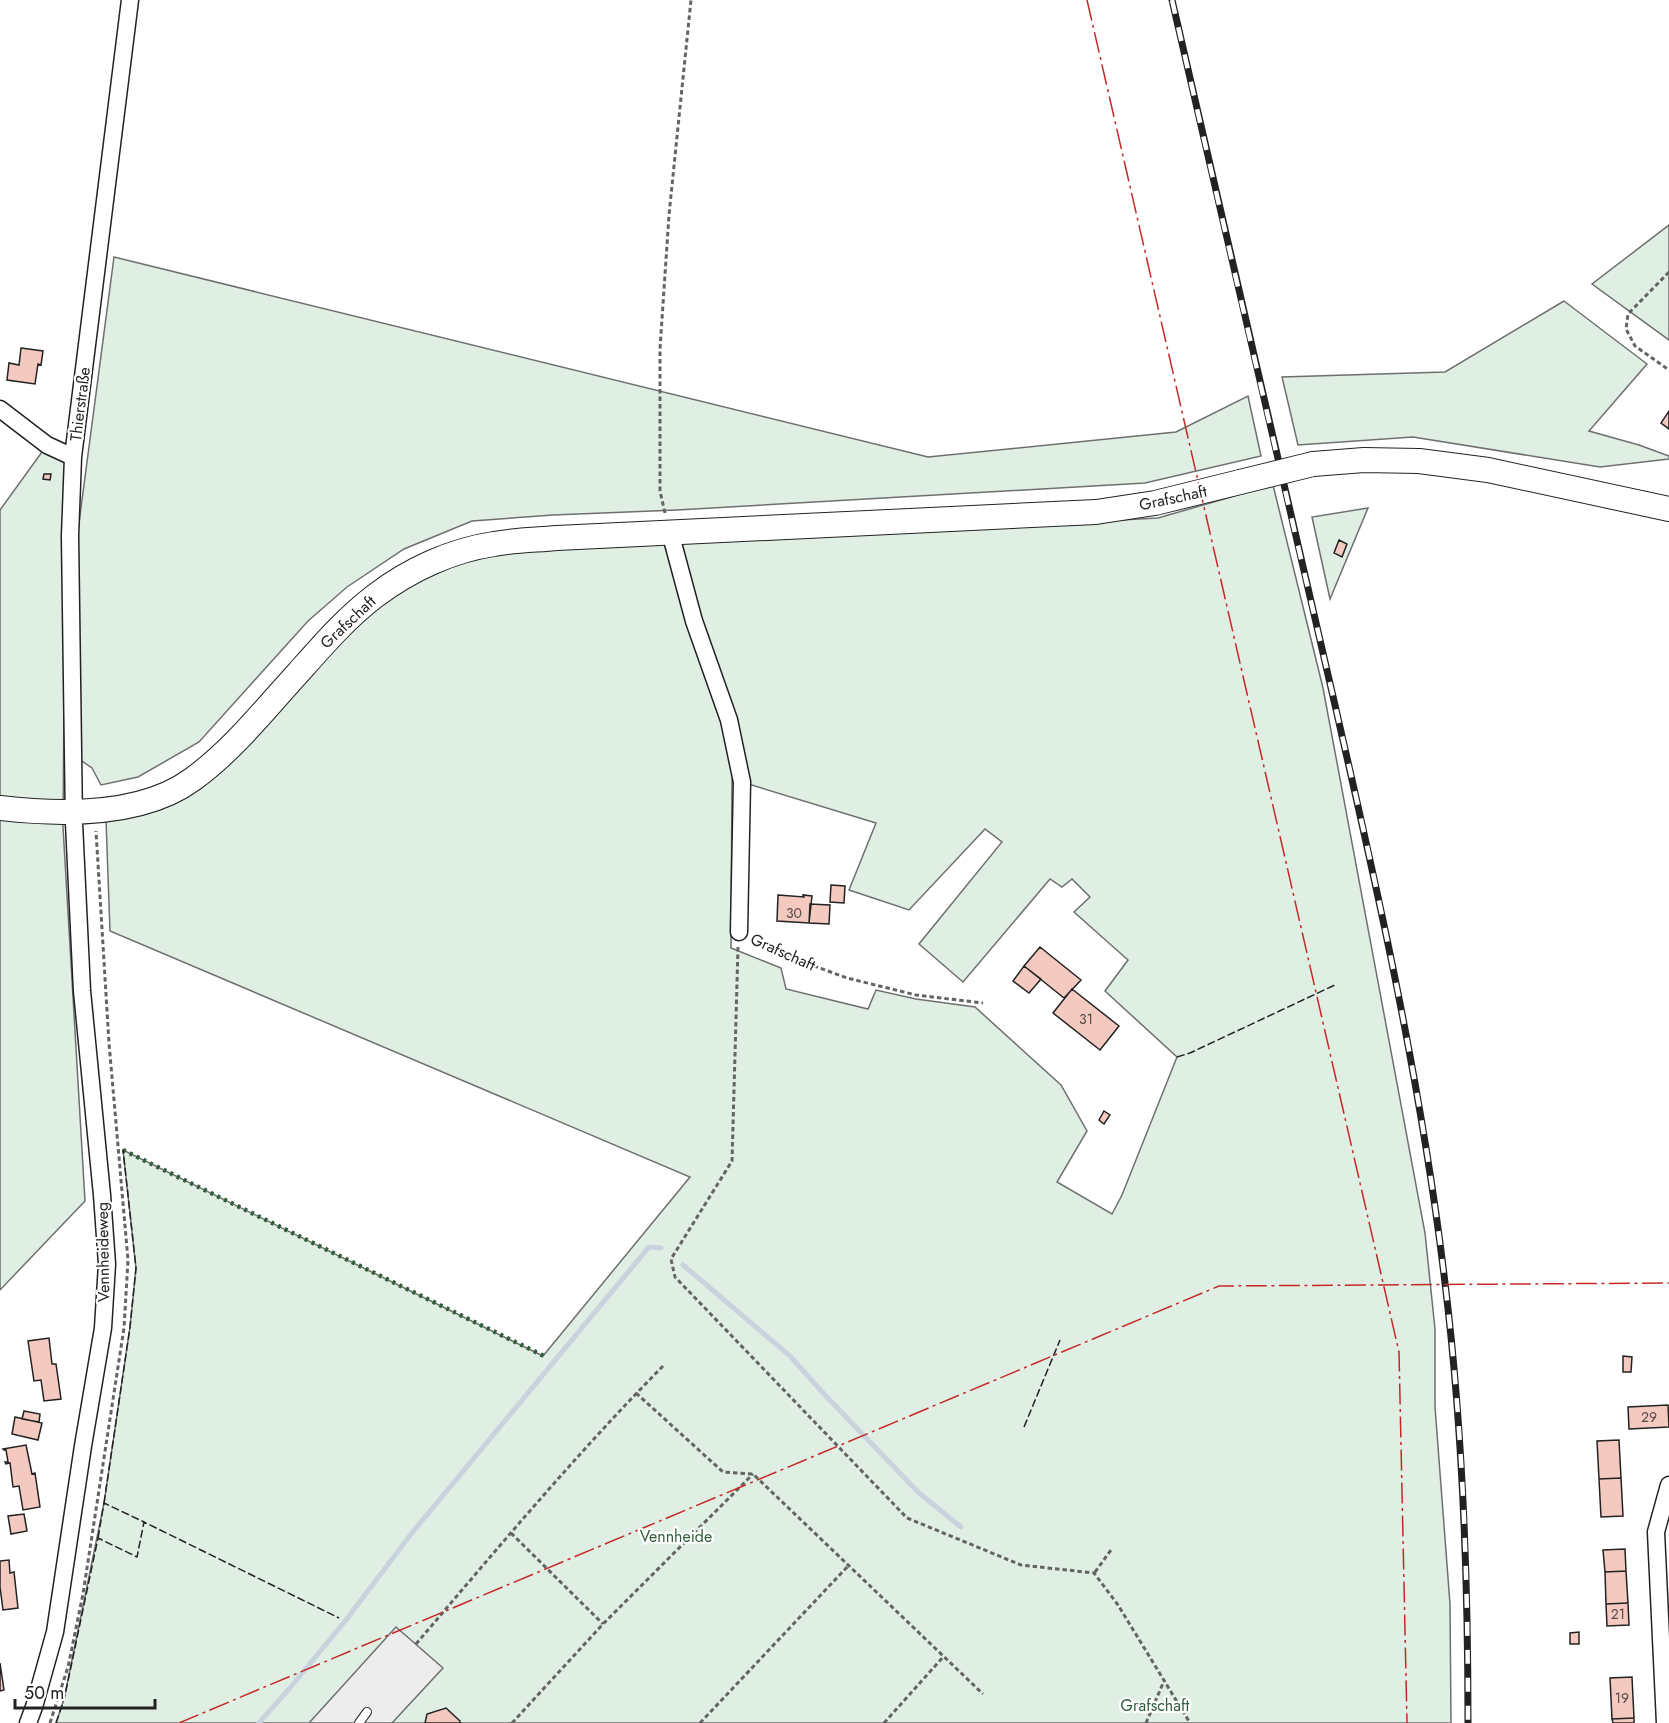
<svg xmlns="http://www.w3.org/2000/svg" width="1669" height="1723" viewBox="0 0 1669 1723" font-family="Jost,sans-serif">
<rect width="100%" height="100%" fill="#fff"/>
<path fill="#e0efe3" stroke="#6f6f6f" stroke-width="1.5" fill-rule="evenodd" d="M1669 225V340L1592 284Z
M114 257 928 457 1176 432 1248 396 1261 456 1145 483 677 510 553 515 472 521 404 549 347 587 308 621 199 742 138 777 101 785 92 768 79 759 77 538Z
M1564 301 1647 364 1589 431 1639 445 1669 456V459L1600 467 1413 437 1298 445 1282 377 1445 372Z
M47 445 66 454 63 827 85 1201 0 1290V510Z
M1273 485 1323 688 1425 1233 1435 1329V1407L1450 1604 1451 1723H56L64 1699 104 1503 130 1327 136 1268 123 1150 543 1356 690 1177 110 931 106 820 162 809 198 789 378 603 423 576 491 553 1158 518ZM732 779 876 823 849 890 909 910 985 829 1002 842 919 944 963 982 1050 879 1062 887 1072 879 1090 897 1074 912 1128 960 1105 991 1177 1057 1122 1195 1112 1214 1057 1182 1087 1131 1061 1085 975 1007 916 999 876 990 868 1009 786 989 781 968 731 948Z
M1368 508 1330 599 1312 517Z"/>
<path fill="#ededed" stroke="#6f6f6f" stroke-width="1.5" d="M396 1627 443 1668 392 1723H309Z"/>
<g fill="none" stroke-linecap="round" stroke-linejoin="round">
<path stroke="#c7d3dd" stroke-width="5" d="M683 1265 790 1356 824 1394 919 1493 961 1527
M259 1723 289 1689 346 1620 411 1534 649 1247 661 1248"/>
</g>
<path fill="#f3c9c0" stroke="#222" stroke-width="1.5" d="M21 348 43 351 41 365 38 364 35 384 7 380 9 363 19 365Z
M1669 411V429L1661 423Z
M44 474H51L50 480 43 479Z
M1339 540 1347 544 1342 557 1334 553Z
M831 885 845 886 844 903 830 902Z
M778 895 804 897 803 895 812 896 809 923 777 921Z
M810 904 830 905 829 924 809 923Z
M1040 947 1081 980 1064 998 1024 966Z
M1024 966 1041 979 1029 993 1013 981Z
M1072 989 1119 1026 1100 1050 1053 1013Z
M1104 1111 1110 1115 1104 1124 1099 1120Z
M49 1338 52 1364H56L61 1399 44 1401 41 1380 34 1381 28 1341Z
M1623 1356 1632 1357 1631 1372H1623Z
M1668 1405 1669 1427 1629 1429 1628 1407Z
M24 1411 40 1414 39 1422 22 1419Z
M15 1417 42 1423 38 1440 12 1434Z
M1619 1440 1621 1478 1599 1479 1597 1441Z
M26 1445 32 1474 35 1473 40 1507 23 1510 19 1486 13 1487 10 1463 6 1464 5 1462H8L6 1450H4L3 1449Z
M1621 1478 1623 1516 1601 1517 1599 1479Z
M24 1514 27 1531 11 1534 8 1516Z
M1625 1549 1626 1571 1605 1572 1603 1550Z
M9 1560 10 1573 14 1572 18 1608 3 1610 0 1587V1561Z
M1626 1571 1628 1603 1606 1604 1605 1572Z
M1628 1603 1629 1625 1607 1626 1606 1604Z
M1579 1632V1644H1570V1633Z
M0 1663 4 1690 0 1691Z
M1632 1677 1634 1718 1612 1719 1610 1678Z
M446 1708 460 1721V1723H425L427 1714Z
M1634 1718V1723H1613L1612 1719Z"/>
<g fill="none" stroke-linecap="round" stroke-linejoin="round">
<defs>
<path id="lane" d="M359 1723 367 1712"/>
<path id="street" d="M0 409 47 445 73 457
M670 532 694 621 729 720 742 782 739 932
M28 1723 34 1707 55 1632 83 1446 103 1328 107 1264 102 1195 82 991 74 823 70 536 73 457 130 0
M1665 1723 1656 1532 1669 1485"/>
<path id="secondary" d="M1313 464 1364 460 1419 461 1488 470 1669 509
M0 808C61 815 142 817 193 779 233 750 265 709 298 673 322 646 346 618 375 596 409 570 452 550 494 544 515 540 536 540 557 538L1096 512 1155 503 1240 482"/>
</defs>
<use href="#lane" stroke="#222" stroke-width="10"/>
<use href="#street" stroke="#222" stroke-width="19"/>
<use href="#secondary" stroke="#222" stroke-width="26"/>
<path stroke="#646464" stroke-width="3" stroke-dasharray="4.5 3" stroke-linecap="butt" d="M1669 272 1628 314 1626 329 1635 346 1669 370
M665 513 660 491V349L669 215 691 0
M752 939 776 952 847 978 916 995 983 1003
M738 947 732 1161 671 1259 675 1277 907 1518 1021 1565 1094 1573 1118 1605 1190 1723
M636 1393 723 1472 753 1474 983 1694
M511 1533 603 1624
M1095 1572 1111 1550
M416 1644C497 1549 577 1453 665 1364
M50 1723 68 1667 83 1594 124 1328 128 1260 109 1043 96 831
M512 1723 603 1624 753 1474
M700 1723 849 1565
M884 1723 944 1656
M1146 1723 1164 1681"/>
<use href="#lane" stroke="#fff" stroke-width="8"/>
<use href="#street" stroke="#fff" stroke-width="16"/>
<use href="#secondary" stroke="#fff" stroke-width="24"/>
<defs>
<path id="rail" d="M1172 0C1220 209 1268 418 1317 627 1367 844 1419 1062 1445 1283 1463 1429 1468 1576 1468 1723"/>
</defs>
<use href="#rail" stroke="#222" stroke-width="7"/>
<use href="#rail" stroke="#fff" stroke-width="4.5" stroke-dasharray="14" stroke-linecap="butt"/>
<defs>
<path id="secondary-bridge" d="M1240 482 1313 464"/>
</defs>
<use href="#secondary-bridge" stroke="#222" stroke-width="26" stroke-linecap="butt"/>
<use href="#secondary-bridge" stroke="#fff" stroke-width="24"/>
<path stroke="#2f5e38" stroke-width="4.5" stroke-dasharray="3 4.5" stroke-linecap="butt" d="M123 1150 544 1356"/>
<path stroke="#222" stroke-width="1.5" stroke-dasharray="8 3" stroke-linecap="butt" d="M1177 1057 1190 1053 1337 984
M1024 1427 1060 1340
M104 1503 130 1327 136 1268 123 1150
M98 1538 104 1503 144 1522
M56 1723 64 1700 98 1538 137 1557 144 1522 339 1618"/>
<path stroke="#c62828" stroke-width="1.5" stroke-dasharray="21 4.5 3 4.5" stroke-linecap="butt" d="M1087 0 1399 1352 1407 1723
M179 1723 1219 1286 1669 1283"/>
</g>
<g text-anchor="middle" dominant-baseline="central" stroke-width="4.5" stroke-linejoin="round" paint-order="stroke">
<g font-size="14" fill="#564c4a">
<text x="794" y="913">30</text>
<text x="1086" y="1019">31</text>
<text x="1649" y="1417">29</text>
<text x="1618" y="1614">21</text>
<text x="1622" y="1698">19</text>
</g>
<g font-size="16" fill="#222" stroke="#fff">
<text transform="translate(80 404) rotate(-83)">Thierstraße</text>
<text transform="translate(1173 498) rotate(-12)">Grafschaft</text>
<text transform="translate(348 622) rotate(-43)">Grafschaft</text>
<text transform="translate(783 952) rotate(24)">Grafschaft</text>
<text transform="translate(103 1252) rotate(-91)">Vennheideweg</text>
</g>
<g font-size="16" fill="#2f5e38" stroke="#fff">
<text x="676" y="1536">Vennheide</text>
<text x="1155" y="1705">Grafschaft</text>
</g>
</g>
<path d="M15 1699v9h140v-9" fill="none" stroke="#222222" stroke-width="3"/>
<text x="24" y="1699" font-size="18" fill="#222222" stroke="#ffffff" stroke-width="4.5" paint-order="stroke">50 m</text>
</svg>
